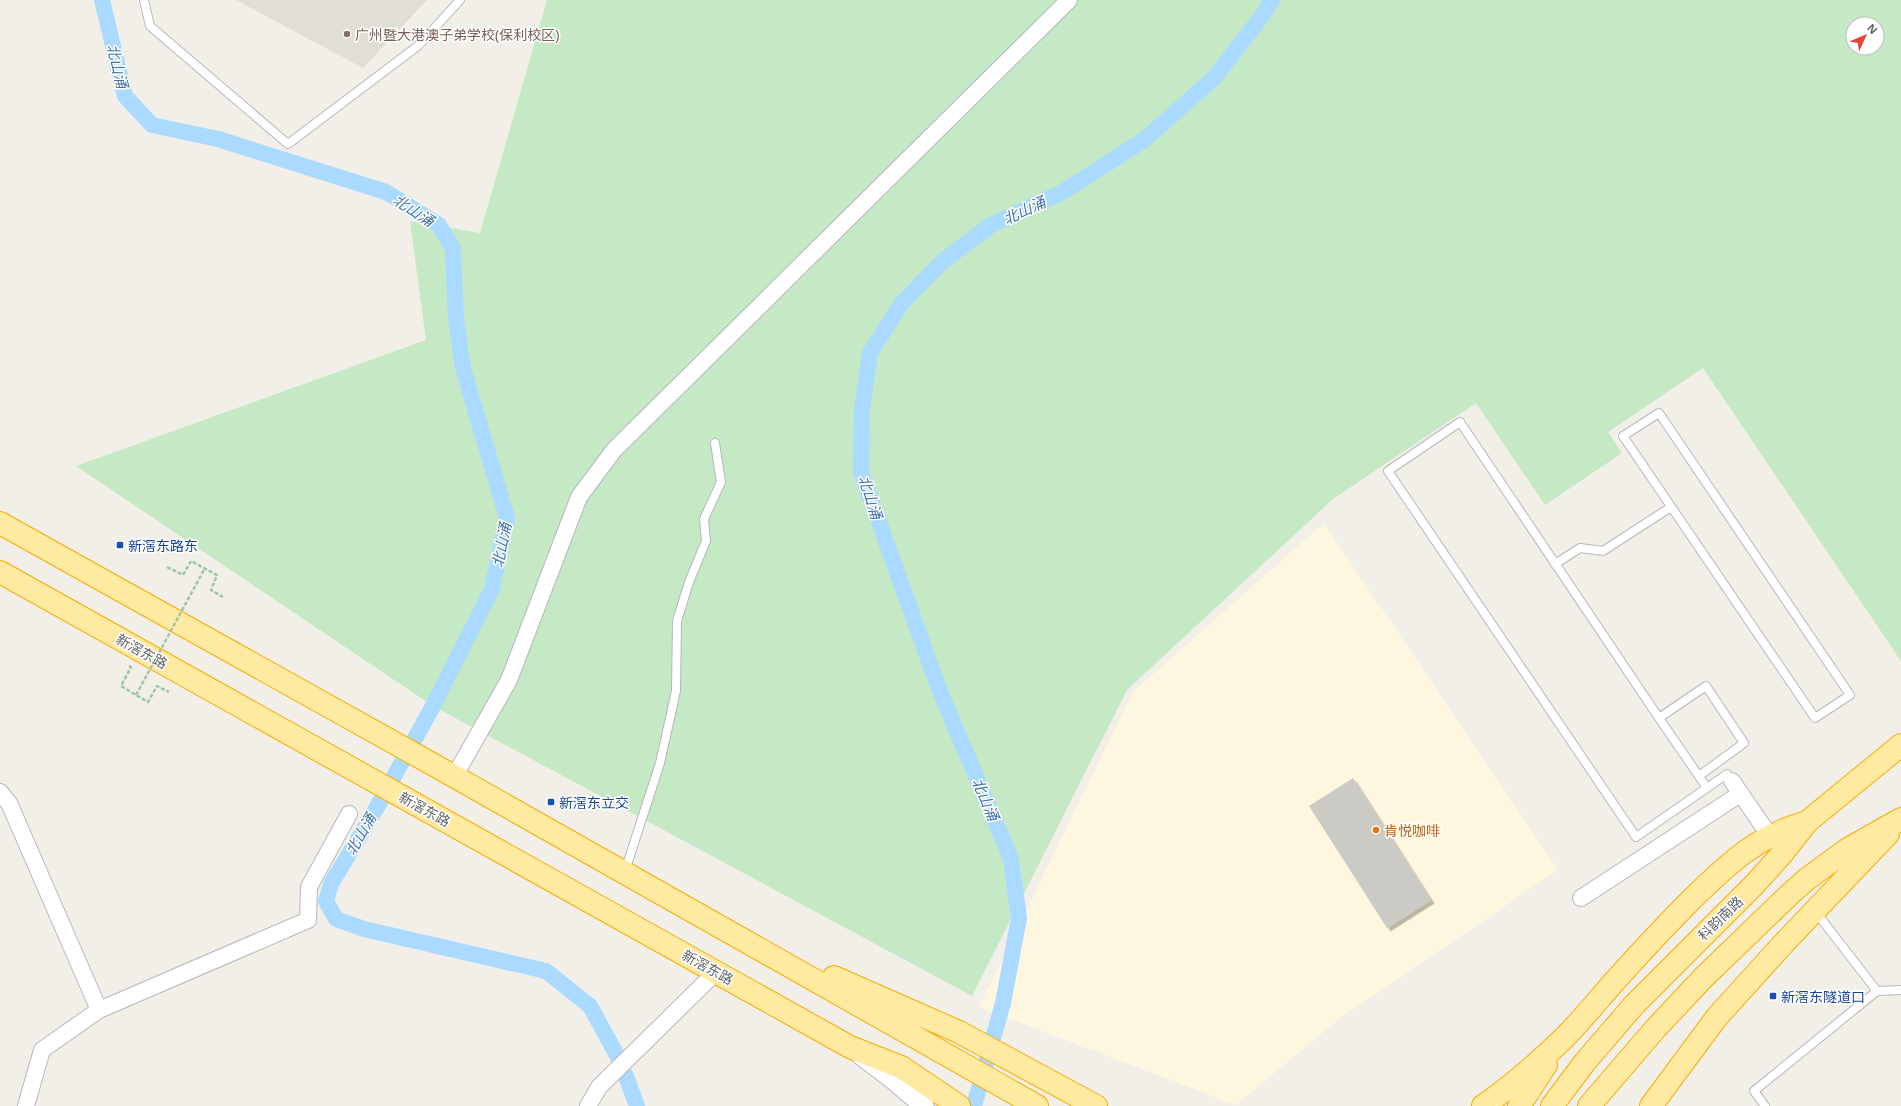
<svg xmlns="http://www.w3.org/2000/svg" width="1901" height="1106" viewBox="0 0 1901 1106" font-family="'Noto Sans','Noto Sans SC',sans-serif">
<defs>
<filter id="shadow"><feDropShadow dx="3.5" dy="3.5" stdDeviation="0" flood-color="#0004"/></filter>
</defs>
<rect width="100%" height="100%" fill="#f1efe8"/>
<path fill="#fef7e0" d="M1324 523 1558 870 1339 1019 1236 1105 979 1007 1133 692Z"/>
<path fill="#e1ded6" d="M236 0H427L363 68Z"/>
<path fill="#c5e8c5" fill-rule="evenodd" d="M547 0H1901V661L1703 368 1608 432 1622 453 1545 505 1476 403 1333 499 1127 690 972 996 433 706 76 466 426 340 410 221 480 233ZM1853 24H1877V48H1853Z"/>
<g fill="none" stroke-linecap="round" stroke-linejoin="round">
<path stroke="#aadaff" stroke-width="16" d="M102 0 125 96 152 125 218 139 386 192 439 225 453 249 456 319 463 368 507 518 492 589 433 706 377 807 331 884 326 901 336 919 364 929 546 971 590 1006 619 1059
M626 1076 637 1106
M974 1106 1003 1003 1019 918 1011 859 939 689 861 472 862 408 870 353 902 303 943 261 991 225 1061 193 1144 140 1214 78 1262 16 1272 0"/>
</g>
<path fill="#cccac5" filter="url(#shadow)" d="M1353 778 1431 900 1387 928 1309 806Z"/>
<g fill="none" stroke-linecap="round" stroke-linejoin="round">
<defs>
<path id="service" d="M144 0 150 26 288 144 419 45 460 0
M1659 413 1850 695 1815 718 1623 436Z
M1555 564 1580 548 1603 551 1671 507
M1659 718 1460 422 1388 471 1636 837 1727 774
M1699 776 1744 743 1706 686 1659 718 1707 788
M625 871 660 763 676 691 677 621 689 582 706 541 704 519 721 482 715 443
M1877 991 1901 990
M1765 1106 1754 1091 1877 991 1815 911"/>
<path id="minor" d="M454 777 509 680 579 497 614 450 1069 0
M1732 781 1769 835
M0 792 9 803 99 1010
M1581 898 1740 794
M26 1106 42 1050 99 1010 308 920 309 887 349 814
M588 1106 599 1087 716 972"/>
<path id="tertiary" d="M862 1056 896 1082 924 1106"/>
<path id="trunk" d="M0 523 434 765 1037 1106
M0 572 850 1047 901 1067 959 1106
M834 977 959 1032 1096 1106
M1483 1106C1512 1086 1539 1062 1564 1038 1582 1020 1598 1000 1614 982 1640 953 1666 925 1693 898 1729 863 1757 836 1807 822
M1519 1106 1546 1065
M1552 1106 1585 1062 1634 1005 1755 884 1781 855 1807 822 1901 745
M1589 1106 1656 1028 1704 977 1790 894 1807 879 1848 849 1901 819
M1651 1106 1717 1017 1784 943 1888 834"/>
</defs>
<use href="#service" stroke="#b5b8bc" stroke-width="10"/>
<use href="#minor" stroke="#b5b8bc" stroke-width="18"/>
<use href="#tertiary" stroke="#b5b8bc" stroke-width="21"/>
<use href="#trunk" stroke="#f9ab00" stroke-width="24"/>
<path stroke="#9cc7a9" stroke-width="2.5" stroke-dasharray="4 2" stroke-linecap="butt" d="M167 567 183 575 191 561 217 575 211 590 223 597
M129 666 131 667 121 686 148 702 157 686 169 692"/>
<use href="#service" stroke="#fff" stroke-width="8"/>
<use href="#minor" stroke="#fff" stroke-width="16"/>
<use href="#tertiary" stroke="#fff" stroke-width="19"/>
<use href="#trunk" stroke="#feeaa1" stroke-width="22"/>
<path stroke="#9cc7a9" stroke-width="2.5" stroke-dasharray="4 2" stroke-linecap="butt" d="M136 695 205 568"/>
</g>
<circle fill="#8d6e63" stroke="#fff" stroke-width="1.5" cx="347" cy="34" r="4"/>
<g fill="#1a4fb4" stroke="#fff" stroke-width="1.5">
<rect x="116" y="541" width="8" height="8" rx="2"/>
<rect x="547" y="798" width="8" height="8" rx="2"/>
<rect x="1769" y="992" width="8" height="8" rx="2"/>
</g>
<circle fill="#e8710a" stroke="#fff" stroke-width="1.5" cx="1376" cy="830" r="4"/>
<g text-anchor="middle" dominant-baseline="central" stroke-width="3" stroke-linejoin="round" paint-order="stroke">
<g font-size="14" fill="#785e54" stroke="#fff" text-anchor="start">
<text x="355" y="34">广州暨大港澳子弟学校(保利校区)</text>
</g>
<g font-size="14" fill="#164399" stroke="#fff" text-anchor="start">
<text x="128" y="545">新滘东路东</text>
<text x="559" y="802">新滘东立交</text>
<text x="1781" y="996">新滘东隧道口</text>
</g>
<g font-size="14" fill="#5f6368" stroke="#fff">
<text transform="translate(142 651) rotate(29)">新滘东路</text>
<text transform="translate(425 809) rotate(29)">新滘东路</text>
<text transform="translate(1720 918) rotate(-44)">科韵南路</text>
<text transform="translate(708 967) rotate(29)">新滘东路</text>
</g>
<g font-size="14" fill="#c56008" stroke="#fff" text-anchor="start">
<text x="1384" y="830">肯悦咖啡</text>
</g>
<g font-size="15" font-style="italic" fill="#4174aa" stroke="#fff">
<text transform="translate(118 66) rotate(76)">北山涌</text>
<text transform="translate(414 210) rotate(33)">北山涌</text>
<text transform="translate(1024 210) rotate(-25)">北山涌</text>
<text transform="translate(871 497) rotate(72)">北山涌</text>
<text transform="translate(501 545) rotate(-79)">北山涌</text>
<text transform="translate(986 799) rotate(67)">北山涌</text>
<text transform="translate(360 834) rotate(-60)">北山涌</text>
</g>
</g>
<g transform="translate(1865 36) rotate(46)"><circle r="19" fill="#ffffff" stroke="#bfc1c3"/>
<path d="M0-3L7 15L0 10L-7 15Z" fill="#ea4335"/>
<text y="-6" font-size="11" font-weight="bold" text-anchor="middle" fill="#5f6368">N</text>
</g>
</svg>
